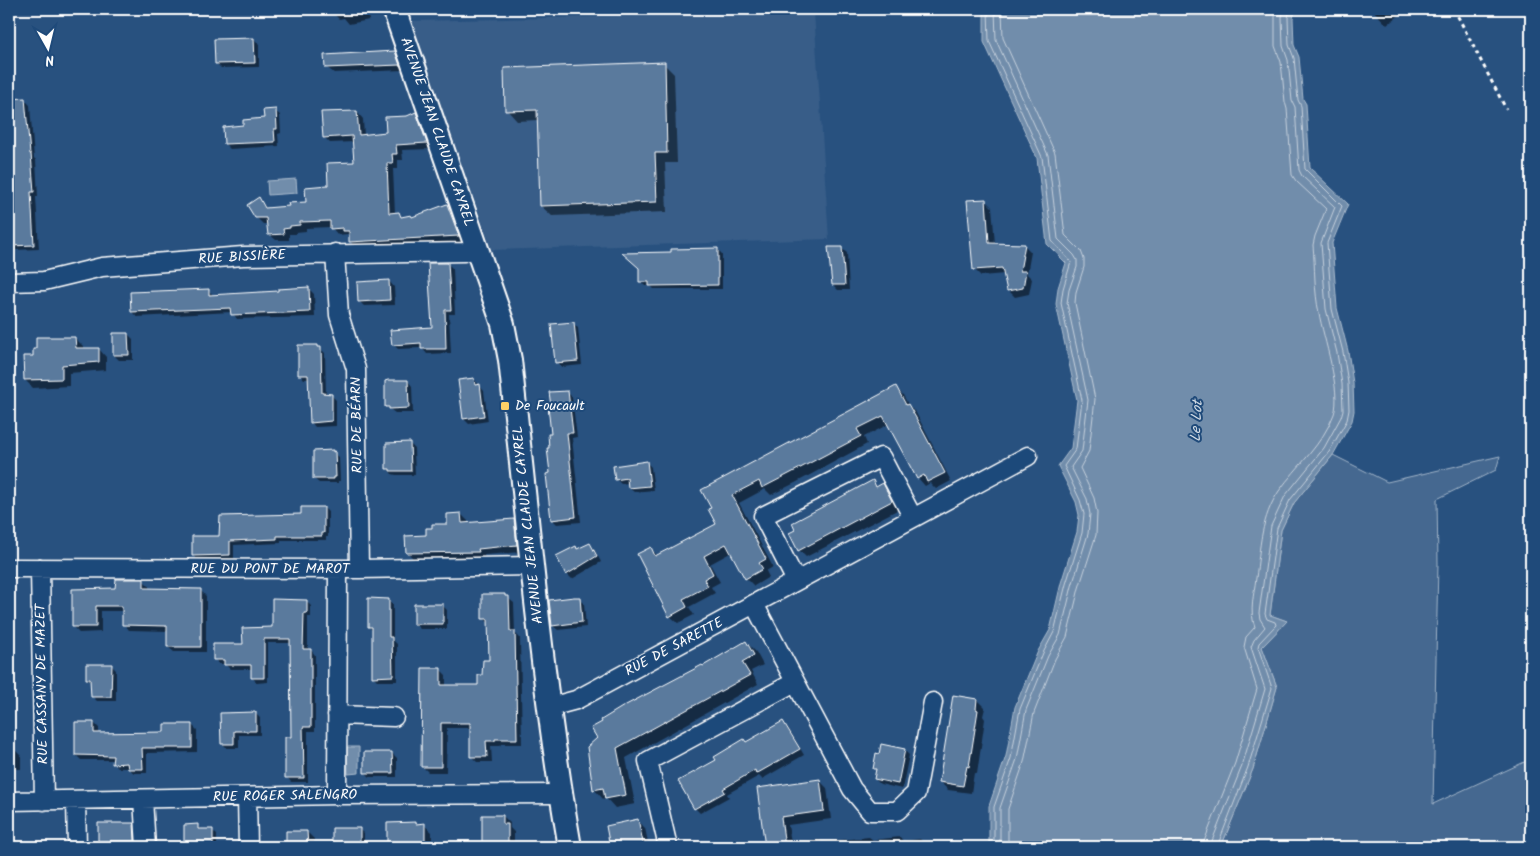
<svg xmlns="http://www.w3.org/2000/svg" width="1540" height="856" viewBox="0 0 1540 856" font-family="Kalam,sans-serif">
<rect width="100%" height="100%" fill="#28517f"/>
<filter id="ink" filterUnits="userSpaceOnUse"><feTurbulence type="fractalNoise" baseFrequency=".02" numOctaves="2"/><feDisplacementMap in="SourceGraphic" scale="10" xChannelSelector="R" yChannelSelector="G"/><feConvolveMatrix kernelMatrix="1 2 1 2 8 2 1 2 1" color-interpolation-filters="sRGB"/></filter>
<g filter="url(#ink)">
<path fill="#375d88" d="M814 12 829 239 492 250 412 21Z"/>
<path fill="#446890" stroke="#a2b4c8" d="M1333 455 1387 482 1500 456 1496 470 1437 499 1438 563 1433 804 1531 759V847H1221L1253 769 1277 687 1262 647 1287 621 1270 615 1281 530 1294 503Z"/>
<path fill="#718dab" stroke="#aabbcd" d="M984 9H1296L1293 18 1294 45 1299 57 1303 99 1306 104 1310 168 1348 204 1332 243 1337 308 1348 351 1353 383 1354 411 1352 421 1333 455 1294 503 1281 530 1270 615 1287 621 1262 647 1277 687 1253 769 1221 847H989V806L1006 756 1015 707 1038 651 1050 630 1061 583 1077 532 1079 515 1076 502 1058 466 1071 448 1077 400 1056 304 1058 288 1066 263 1047 244 1037 158 984 42Z
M296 179 297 193 268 195 267 181Z
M347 747H359V773L348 774Z"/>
<path fill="#0007" d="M333 9H366L369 20 349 24 344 18 339 19 334 14Z
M469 9H490L470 10Z
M1372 9H1407L1387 25Z
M254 39 259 44V67L221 68 216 63Z
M394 52 399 57 404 70 334 73 326 67Z
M664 64 674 74 677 163H665L667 212 552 216 541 206 538 120 517 121 507 110Z
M25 100 30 105 34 158 36 160 38 197H36L39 249 16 250 11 245 10 216H11L9 178V101Z
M275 111 280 115 281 133 278 134 279 146 230 149 225 144 244 126 265 120Z
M357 112 363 119 364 136 387 134 407 117 415 113 421 119 432 149 402 150 403 160H398V169H393L395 214H399L403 218H412L447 205 453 211 464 242 356 248 350 241V236L348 234 338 235 331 227 306 228V231L296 232V234H289V240H276L269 234 268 224H263L256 217 259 199 267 209 307 204 330 186 355 164 354 142 330 143 324 137Z
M985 200 992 207 995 244 1025 246 1031 252 1027 274 1032 279 1029 294 1015 297 1008 290 1005 274 981 276 974 269Z
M841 248 847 253 849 290H838L833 285Z
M718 250 722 254V289H654L651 286H645L641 282 640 268 672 253Z
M448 264 453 269 455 314H449L451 353 427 354 422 348 398 349 393 344 433 328Z
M389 281 394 287 395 305 364 306 359 301Z
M309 289 314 294 315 317 237 319 232 312 137 317 132 312 208 290 214 296 279 293Z
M573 323 578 328 582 365 562 367 557 362Z
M128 334 133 339V360H119L114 355Z
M75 338 83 346V349H99L106 357V370L69 373V386L33 388 25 380Z
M317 346 325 353 326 395H331L336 400V426L315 427 311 422 310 379H304L300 374Z
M474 379 484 391 488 421 469 424 464 419 459 381Z
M408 381 412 386 413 413H395L387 407Z
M896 388 903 395 909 406 916 413 951 481 936 489 930 483 925 486 918 478 889 424 864 437 867 444 797 482 771 495 765 489 739 503 773 567 766 571 769 577 754 586 746 578 732 552 710 564 720 582 711 587 715 593 689 607 694 615 678 623 670 616 650 548 658 556 717 525 712 508 703 491Z
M567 392 572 397 577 437 572 438 581 522 557 524 552 519 551 449 552 407Z
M409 443 414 448 415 475H396L392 474 388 469Z
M332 451 339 457 340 481H338V483H319L314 479Z
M647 463 651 467 654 490 634 492 629 488 628 483 621 484 616 479Z
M872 482 878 487 883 485 890 492 899 509 806 557 799 550Z
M324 508 328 512V537H326V540H281V543L234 545V559L197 560 193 555 221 537Z
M461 514 468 521V524L513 520 520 527 523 552 484 555 485 558 414 559 407 552 427 537 449 526Z
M589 544 594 549 601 562 572 579 567 574 575 547 578 550Z
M143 580 149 586V589L201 591 206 596V652H174L168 647V631L129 630 124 624 123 611H101V632L79 633 73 627V590L116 589Z
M504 595 514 603 515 633 520 638 522 744H501L500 746H491L492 762H477L472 757 471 728H447L446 772H428L422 766 440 669 446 675V686H480L490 661 489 624 484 618Z
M579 598 584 603 586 627 558 630 553 626Z
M388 600 393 605V640L397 644V681H378L373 676V631L369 627Z
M306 601 311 606V617H308V650H311L315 655V731H308V782H291L287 777 292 739V643H268V682L257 683 253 678 252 669H230L225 664H219L215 659 244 645 273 628Z
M442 605 447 610V629H420L415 624Z
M9 610 12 613 11 688 13 691 10 734 13 738V751H16L21 756V769H9Z
M746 642 756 652 763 665 751 671 758 684 626 758 635 804 615 808 606 798 603 799 594 789 588 747Z
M111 665 116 670V701H97L92 696V683L87 679Z
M977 700 985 708 983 716 985 719 977 774 974 773 971 793 948 790 940 782Z
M255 713 260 718V735H239V748H227L222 743 221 714Z
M94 723 99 728V734L165 733 192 725 197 730V752L147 753V773H134L128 768H119L114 763V760H81L76 755Z
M783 723 788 728 804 755 762 779 759 776 727 794 729 797 700 813 695 808 747 743Z
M904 750 909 755 902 789 880 784 875 779 877 770 875 768Z
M392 753 397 758V777H370L365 772Z
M820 781 827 788 831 819 788 825 791 842 820 840 822 842 869 837 873 840 900 837 903 841 920 839 928 847H766L759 789Z
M503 816 510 823V828L514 832V847H484L483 817Z
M637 820 645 828 649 847H602L601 843 610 841Z
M133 824 138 829 139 845 105 846 99 841Z
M388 825H424L432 832V847H388Z
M185 826H197L202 830H212L217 835V847H185Z
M334 829H359L364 834V847H334Z
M307 832 314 839V847H287V833Z
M729 846 731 847H702Z"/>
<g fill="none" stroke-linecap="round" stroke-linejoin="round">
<path stroke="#c6d1dd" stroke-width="1" d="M988 9 989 41 1042 157 1052 241 1071 262 1063 289 1061 303 1082 400 1076 449 1064 466 1080 500 1084 514 1082 533 1066 584 1054 632 1043 653 1020 709 1011 758 994 807V847
M995 9 996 40 1048 155 1058 239 1074 255 1077 260V267L1069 290 1067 303 1088 400 1082 451 1071 467 1087 499 1090 514 1088 534 1072 586 1060 635 1048 656 1026 710 1017 759 1000 808V847
M1002 9 1003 38 1055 153 1065 235 1081 251 1084 259V267L1076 292 1075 303 1095 399 1089 451 1080 468 1094 498 1097 513 1096 535 1079 588 1067 637 1055 659 1034 713 1024 762 1008 809V847
M1203 847 1205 839 1235 763 1257 689 1244 647 1246 637 1255 627C1249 611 1254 595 1256 578 1260 548 1261 517 1279 491 1297 466 1323 444 1334 414 1342 391 1323 337 1319 313 1314 291 1315 267 1313 245L1315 236 1326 209 1296 181 1292 175 1287 109 1285 102 1281 62 1275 46V17L1276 9
M1211 847 1212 841 1242 766 1265 689 1251 647 1254 640 1265 627 1260 619 1259 613 1271 526 1285 496 1324 448 1341 417 1343 410 1342 384 1337 353 1326 309 1321 243 1335 207 1302 176 1299 170 1295 107 1292 101 1288 60 1283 46 1282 17 1284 9
M1217 847 1248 767 1272 688 1258 647 1259 643 1276 625 1275 622 1267 619 1265 614 1277 528 1290 500 1329 452 1347 420 1349 410 1348 383 1343 352 1332 309 1327 243 1342 206 1305 169 1301 106 1298 100 1294 58 1289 45 1288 18 1290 9"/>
</g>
<path fill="#5a7a9d" stroke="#fff" d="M254 38 255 63 215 64 214 39Z
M395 51 400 65 325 68 324 55Z
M665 62 667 153H655L657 202 540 206 537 110 505 111 504 68Z
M25 98 30 154H31L34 192H31L34 245 10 246 9 99Z
M276 109 277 129H274L275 142 224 144 223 127 243 125V120L264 118 263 110Z
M357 111 359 135 386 132 385 117 407 116 416 112 427 143 396 145 397 154H392L393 163H387L389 213 399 212 401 217 411 215 412 217 447 204 459 236 349 242V231H343V228L330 229V221L300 222V225L290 226V228L283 229 284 234 268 235 266 218H255L247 205 259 197 265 208 289 206 288 203 306 202 305 187 328 185 327 163 354 162 352 136 323 138 321 112Z
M986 199 989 243 1025 244 1020 271H1026L1023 288 1007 291 1002 268 973 270 967 200Z
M828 247H842L845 285H832Z
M718 248V285L649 286V282H639V268L622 253 671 252V249Z
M428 263H448L451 310H445L446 349H421V343L392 345 390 330 432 327Z
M389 280 390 300 358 302 357 282Z
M309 287 310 312 231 315 230 308 131 312 130 292 209 289V295L278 291V289Z
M574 322 578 361 555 363 551 324Z
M113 333H128L129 355H113Z
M36 337H75L76 348H99V362L62 365V379L24 380 23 356H33V349H36Z
M298 345H318V347H321L322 393 332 394V421L310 423 308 375H298Z
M474 378 475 385 480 384 484 416 463 419 458 380Z
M388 380H408L409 408 389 409V407H385V381Z
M896 386 906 405 908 404 916 418 945 473 927 482 924 475 917 479 883 416 857 429 861 436 789 474 762 488 759 481 732 495 766 559 759 563 763 569 745 579 726 544 704 556 713 574 704 579 708 586 683 599 687 607 669 617 637 554 651 547 655 556 716 524 708 509 711 508 701 490Z
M568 391 573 433H567L576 517 551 520 546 474 550 473 547 448H549L548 434H551L548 406H551L549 392Z
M410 442 411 471H390V469H386V443Z
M333 450V452L335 451 336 477H334V479H313V451Z
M647 461 650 486 628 488 627 478 615 480 613 466Z
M873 480 876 487 883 483 892 501 798 551 789 533 795 530 792 523Z
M301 507H324V533H322V536H277V539L230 541V555L192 556V536H219L220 516 301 514Z
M461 513 462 523 514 519 517 545 478 549 479 552 406 553 405 536 426 535V528H432V524H447V514Z
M590 543 597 556 566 575 556 556 576 546 577 549Z
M116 579H144V588L201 589V647H167V626L122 625V606H96V627H72V589L115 588Z
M482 594H505V596H509L510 631H515L517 739H495V741H486L487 757H470V723H441V767H421L422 668H441V685H478V675H482L483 660H489L488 619H482Z
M574 597H580L582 622 552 626 549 600Z
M368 598 389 599V637H392L393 676 372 677V627H368Z
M272 599 307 600V613H304L303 649H311V727H303L304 778H285V737H291L290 639H264V678H251V665H224V660H213V644H243L242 628 272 627Z
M414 604H443V624H414Z
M746 641 754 655 742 662 750 675 617 748 626 795 605 799 603 788 593 790 587 747 597 738 591 728 602 722 601 720 624 706 702 665 703 666Z
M86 664H112L111 697H91L90 679H86Z
M953 695 977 699 976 709 978 710 969 767 967 766 963 786 939 782Z
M256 712V731H234V744H221L220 713Z
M783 721 800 749 756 774 755 770 723 789 725 792 694 809 678 781 716 760 714 757 744 739 746 742Z
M75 722H94V733L164 732V724H192V748H142L143 769H128L127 763 112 764 113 756 75 755Z
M881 744 905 749 898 784 874 779 876 769H873L876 753 879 754Z
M364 752H392L393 773H364Z
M820 779 824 811 781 817 785 847H765L757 788Z
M482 815H503V824H508V847H482Z
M638 819 644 847H610L606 826Z
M416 822V824L425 823V847H387V823Z
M98 823H134L135 841H98Z
M198 824V829H213V847H184V825Z
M332 828H360V847H332Z
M286 831H307L308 847H286Z"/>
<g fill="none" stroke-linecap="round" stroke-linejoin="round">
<defs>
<path id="minor" d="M335 253 339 315 356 369 359 569
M9 282 44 281 102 267 243 256 464 252 477 248
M9 568 359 569 532 566
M40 568 44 801
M796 581 763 516 881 457 913 518
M754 604 852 789 870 811H897L916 793 933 702
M550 707 576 700 1028 456
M337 715 394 717
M337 795 338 569
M247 797 248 847
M143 799 146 847
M76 800 77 847
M9 801 337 795 561 794
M668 847 648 761 795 682"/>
<path id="major" d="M394 9 503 324 510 360C528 523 542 686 570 847"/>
</defs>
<use href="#minor" stroke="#fff" stroke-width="21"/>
<use href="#major" stroke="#fff" stroke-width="26"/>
<path stroke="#fff" stroke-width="3" stroke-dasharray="4 4" stroke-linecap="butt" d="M1454 9 1506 109"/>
<use href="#minor" stroke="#1f4a7a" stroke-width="18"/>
<use href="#major" stroke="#1f4a7a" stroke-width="22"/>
</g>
</g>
<rect fill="#ffd166" stroke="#1f4a7a" stroke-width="2" x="500" y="401" width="10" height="10" rx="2.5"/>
<g text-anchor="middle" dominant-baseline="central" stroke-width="4" stroke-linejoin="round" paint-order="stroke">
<g font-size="14" fill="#fff" stroke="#1f4a7a">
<text transform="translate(437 132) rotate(71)">AVENUE JEAN CLAUDE CAYREL</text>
<text transform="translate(242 257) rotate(-3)">RUE BISSIÈRE</text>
<text transform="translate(357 425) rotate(-91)">RUE DE BÉARN</text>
<text transform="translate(528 525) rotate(-96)">AVENUE JEAN CLAUDE CAYREL</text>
<text x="270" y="569">RUE DU PONT DE MAROT</text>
<text transform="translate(674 647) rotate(-28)">RUE DE SARETTE</text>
<text transform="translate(42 684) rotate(-91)">RUE CASSANY DE MAZET</text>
<text transform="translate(285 796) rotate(-1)">RUE ROGER SALENGRO</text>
</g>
<g font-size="14" fill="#fff" stroke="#1f4a7a" text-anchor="start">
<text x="515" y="406">De Foucault</text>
</g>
<g font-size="15" font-style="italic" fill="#d4dde6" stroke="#1f4a7a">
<text transform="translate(1197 421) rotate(-87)">Le Lot</text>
</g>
</g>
<rect width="1540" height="856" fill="none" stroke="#1f4a7a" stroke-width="30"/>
<rect x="15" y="15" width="1510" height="826" fill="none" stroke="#fff" stroke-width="2" filter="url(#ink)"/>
<g transform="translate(48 48) rotate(172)" stroke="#1f4a7a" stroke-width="4" paint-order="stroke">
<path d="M0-4L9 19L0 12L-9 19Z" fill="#ffffff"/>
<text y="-8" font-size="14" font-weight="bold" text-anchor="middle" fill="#ffffff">N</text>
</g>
</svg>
